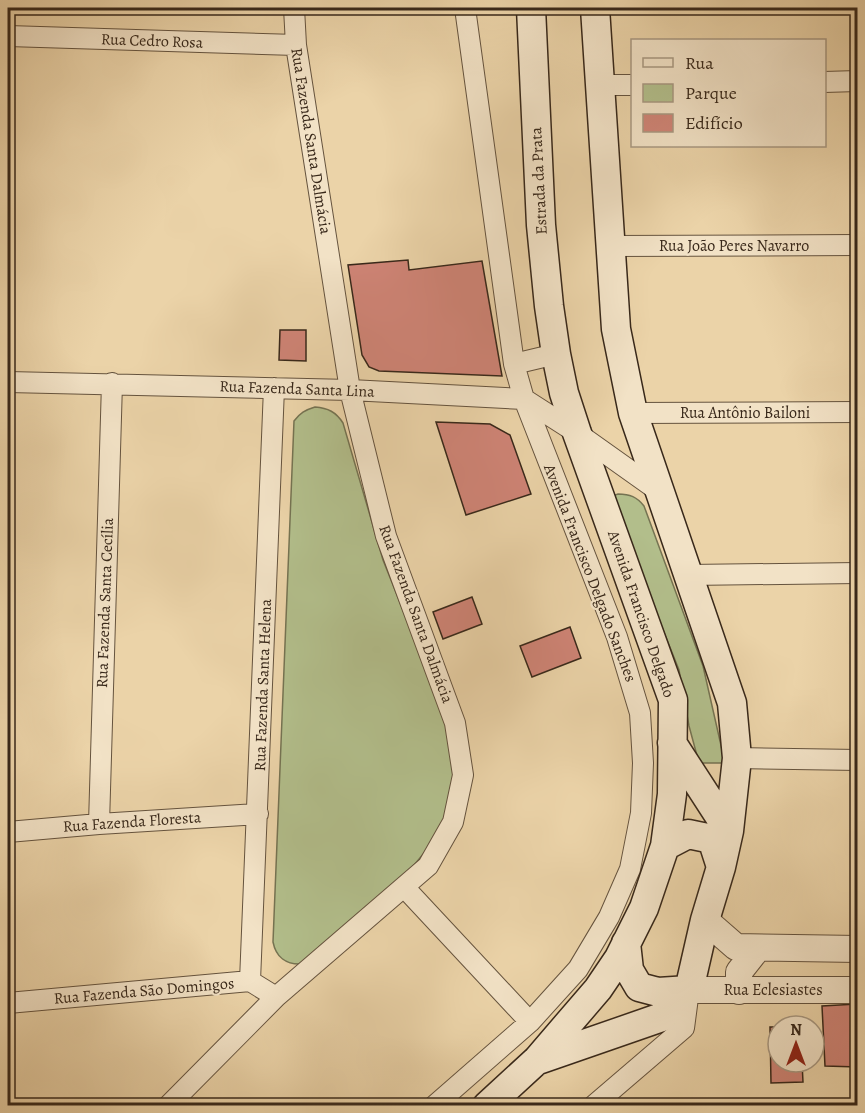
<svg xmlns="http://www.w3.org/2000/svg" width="865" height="1113" viewBox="0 0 865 1113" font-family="Alegreya,serif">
<rect width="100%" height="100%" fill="#ebd3a8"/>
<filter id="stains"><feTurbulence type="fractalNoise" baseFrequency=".00333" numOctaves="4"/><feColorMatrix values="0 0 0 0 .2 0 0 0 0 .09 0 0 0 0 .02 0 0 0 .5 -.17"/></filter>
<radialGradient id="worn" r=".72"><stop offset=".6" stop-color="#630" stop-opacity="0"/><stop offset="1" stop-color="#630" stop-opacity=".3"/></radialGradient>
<path fill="#b2be8b" stroke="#757352" stroke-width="1.5" d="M315 407C328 408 336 412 343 423L383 560 451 730 454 784 439 835 405 876 302 964C286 965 276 957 273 942L294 421C300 413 305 410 315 407Z
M618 494C630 494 637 497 644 506L703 666 725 763H699L689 726 679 670 610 497Z"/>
<path fill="#cf8476" stroke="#38281a" stroke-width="1.5" d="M408 260 409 270 482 261 502 376 379 371 369 367 362 355 348 265Z
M280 330H306V361L279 360Z
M436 422 490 424 510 435 531 494 466 515Z
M472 597 482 624 443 639 433 612Z
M570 627 581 658 532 677 520 646Z
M857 1004 858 1067 825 1066 822 1006Z
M770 1027H778V1062H802L803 1082 771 1083Z"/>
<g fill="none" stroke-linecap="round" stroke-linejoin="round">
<defs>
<path id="minor" d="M8 36 296 45
M824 82 858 81
M600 85H632
M610 246 858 245
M514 364 556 354
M8 382 350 390 524 399 577 433 660 492
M633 413 858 412
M688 575 858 573
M737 758 858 760
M99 824 112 383
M8 832 99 824 258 814
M404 887 530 1022
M250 981 274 388
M8 1003 250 981 276 997
M168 1106 276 997 428 866 453 822 463 775 455 723 386 536 350 390 296 45 294 8
M434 1106 530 1022 578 969 609 917 630 869 641 813 643 763 640 713 617 637 524 399 514 364 465 8
M593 1106 684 1028 689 990"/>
<path id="tertiary" d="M705 920 736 947 858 949
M689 990H858
M739 991V972L758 948"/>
<path id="secondary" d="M672 743 729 831
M665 846 688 834 712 839 721 867
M626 943 629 970 639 987 658 992 689 990
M538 1060 662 1017 689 990 705 920 721 867 729 831 737 758 732 703 633 413 616 329 595 8
M487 1106 537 1060 598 989 619 958 644 908 665 846 672 794 673 700 577 433 564 393 556 354 549 306 541 225 531 8"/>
</defs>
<use href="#minor" stroke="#65533e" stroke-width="22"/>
<use href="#tertiary" stroke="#65533e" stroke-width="28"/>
<use href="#secondary" stroke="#38281a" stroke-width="31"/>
<use href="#minor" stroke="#f2e2c6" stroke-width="20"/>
<use href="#tertiary" stroke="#f2e2c6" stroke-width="26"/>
<use href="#secondary" stroke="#f2e2c6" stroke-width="28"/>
</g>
<g text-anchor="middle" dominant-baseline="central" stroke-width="4.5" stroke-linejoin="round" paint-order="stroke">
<g font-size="16" fill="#38281a" stroke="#f2e2c6">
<text transform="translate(152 41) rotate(2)">Rua Cedro Rosa</text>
<text transform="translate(311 141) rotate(81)">Rua Fazenda Santa Dalmácia</text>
<text transform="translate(539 181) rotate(-93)">Estrada da Prata</text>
<text x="734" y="246">Rua João Peres Navarro</text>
<text transform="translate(297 389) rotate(2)">Rua Fazenda Santa Lina</text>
<text x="745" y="413">Rua Antônio Bailoni</text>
<text transform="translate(590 573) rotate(69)">Avenida Francisco Delgado Sanches</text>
<text transform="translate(105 603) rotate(-88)">Rua Fazenda Santa Cecília</text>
<text transform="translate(416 614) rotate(70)">Rua Fazenda Santa Dalmácia</text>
<text transform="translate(641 614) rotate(71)">Avenida Francisco Delgado</text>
<text transform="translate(263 685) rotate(-88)">Rua Fazenda Santa Helena</text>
<text transform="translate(132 822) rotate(-4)">Rua Fazenda Floresta</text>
<text x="773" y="990">Rua Eclesiastes</text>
<text transform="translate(144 991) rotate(-5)">Rua Fazenda São Domingos</text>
</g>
</g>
<rect width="865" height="1113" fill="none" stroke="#ebd3a8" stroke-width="30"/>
<rect x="9" y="9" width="847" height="1095" fill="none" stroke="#38281a" stroke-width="3"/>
<rect x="15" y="15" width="835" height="1083" fill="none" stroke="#38281a" stroke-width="1.5"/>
<rect x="631" y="39" width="195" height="108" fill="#f2e2c6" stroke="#a89881" stroke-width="1.5"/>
<rect x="643" y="58" width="30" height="9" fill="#f2e2c6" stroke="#a89881" stroke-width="1.5"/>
<text x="685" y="69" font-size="18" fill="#38281a">Rua</text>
<rect x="643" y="84" width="30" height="18" fill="#b2be8b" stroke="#a89881" stroke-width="1.5"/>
<text x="685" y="99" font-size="18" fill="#38281a">Parque</text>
<rect x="643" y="114" width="30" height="18" fill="#cf8476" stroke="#a89881" stroke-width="1.5"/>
<text x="685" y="129" font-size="18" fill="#38281a">Edifício</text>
<g transform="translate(796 1044)"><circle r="28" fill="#f2e2c6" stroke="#a89881" stroke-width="1.5"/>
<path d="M0-4.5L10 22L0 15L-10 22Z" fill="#8f2418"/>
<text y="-9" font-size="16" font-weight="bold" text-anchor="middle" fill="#38281a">N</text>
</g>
<rect width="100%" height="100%" filter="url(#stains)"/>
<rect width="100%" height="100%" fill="url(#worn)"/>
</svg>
